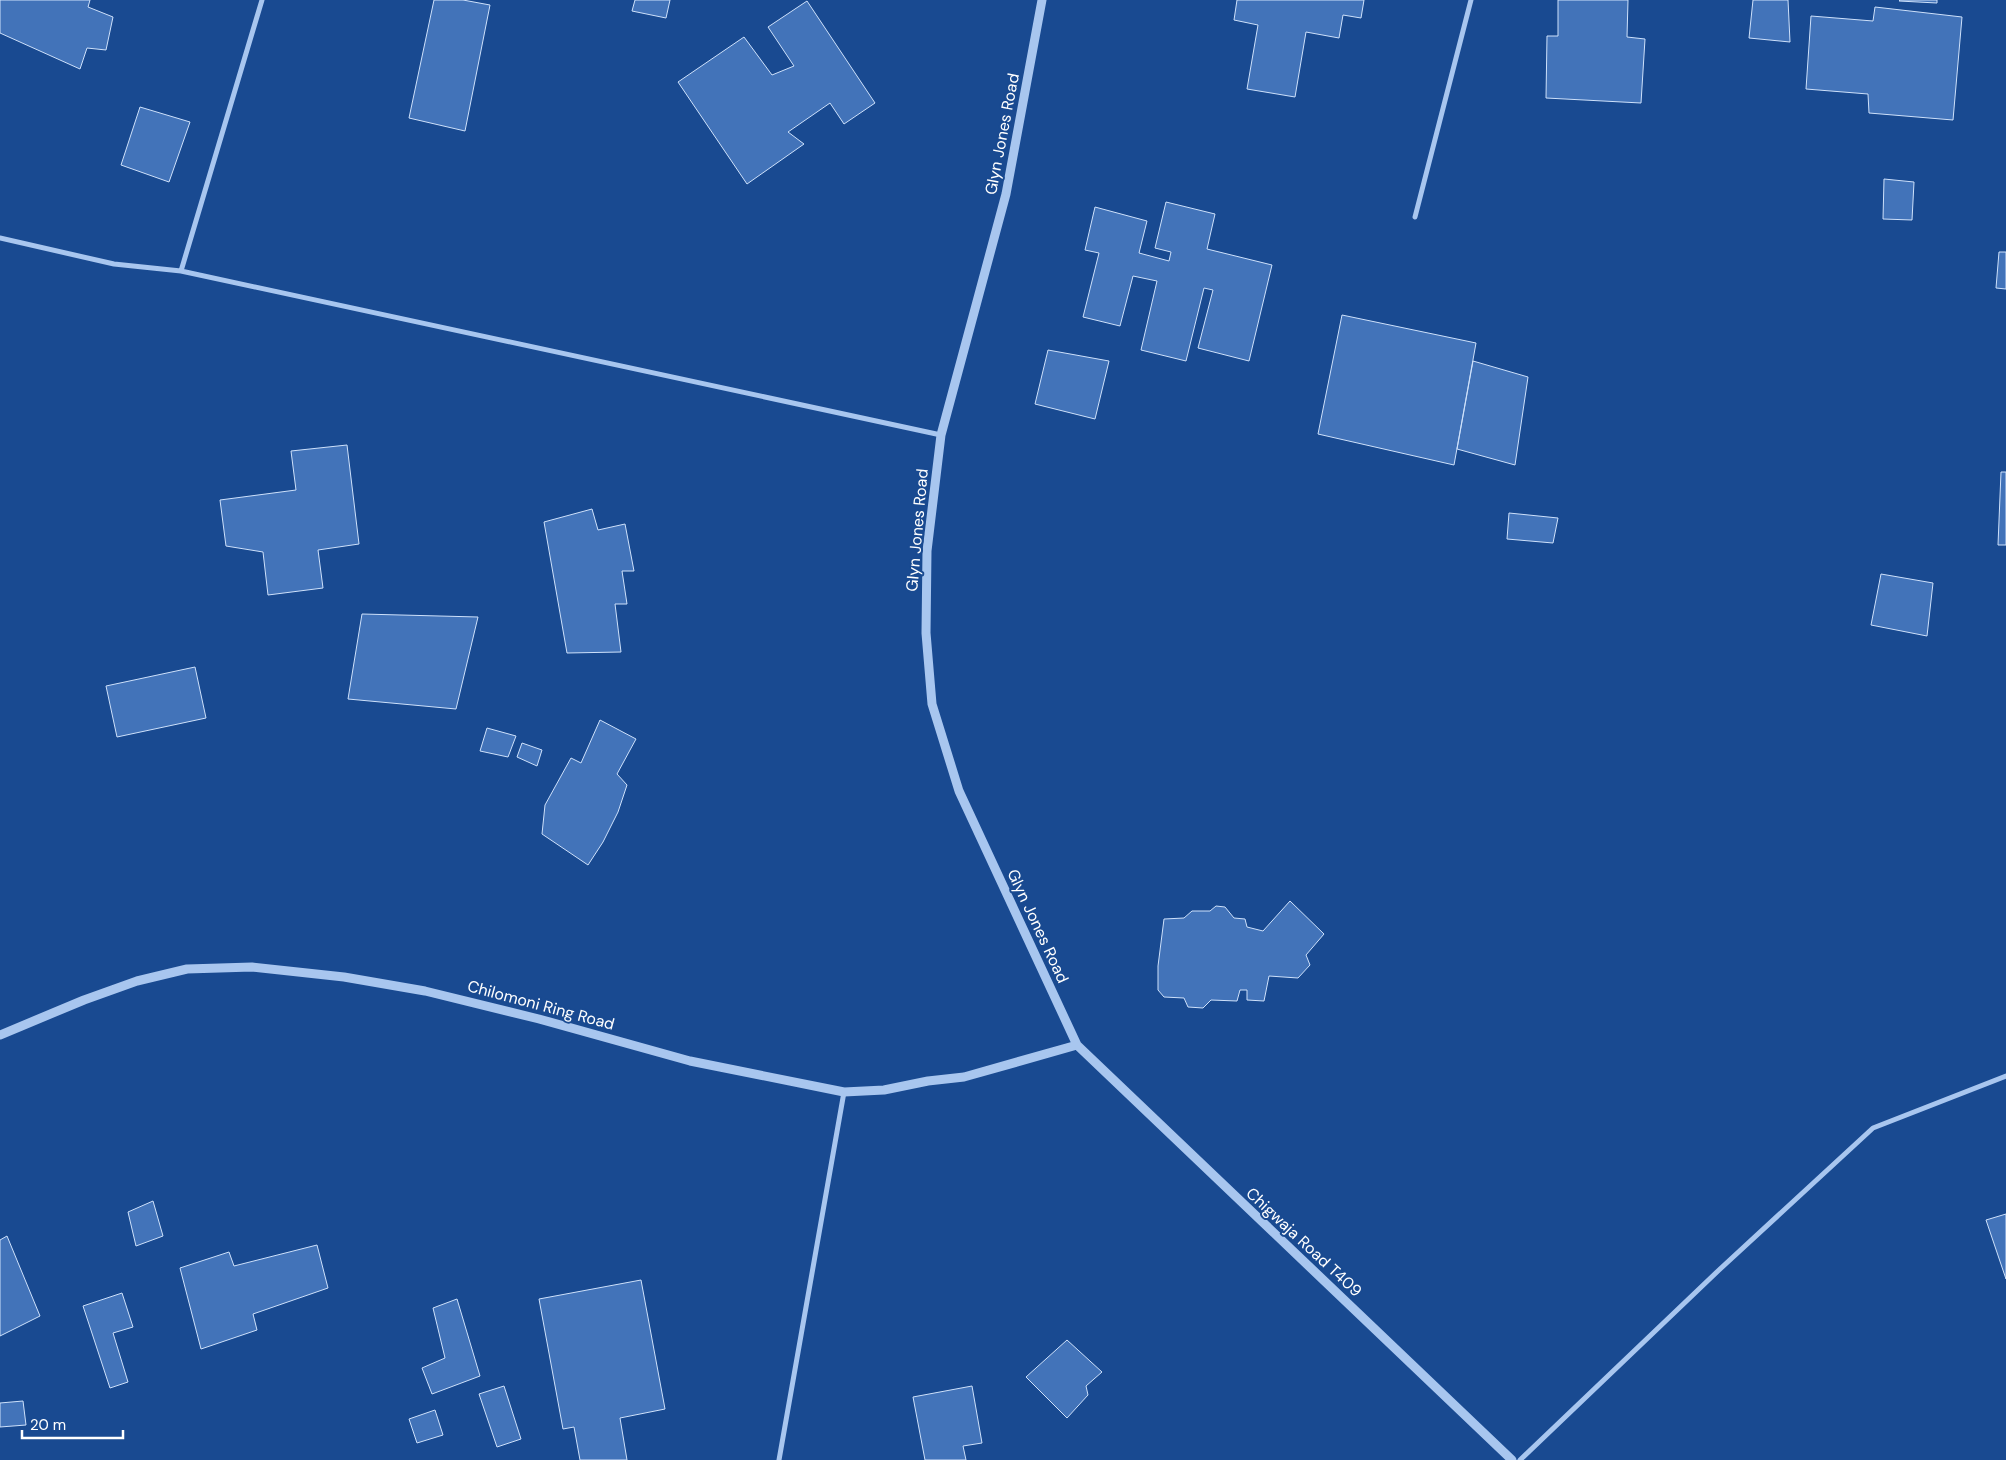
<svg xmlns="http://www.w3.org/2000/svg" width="2006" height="1460" viewBox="0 0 2006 1460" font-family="'DM Sans',sans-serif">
<rect width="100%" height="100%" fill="#194a91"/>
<path fill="#4273b9" stroke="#cee1fb" d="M0 0H90L88 7 113 17 106 50 87 48 80 69 0 33Z
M434 0H463L490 5 465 131 409 118Z
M635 0H670L666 18 632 11Z
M1237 0H1364L1361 18 1343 15 1339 38 1306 32 1295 97 1247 89 1258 25 1234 20Z
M1558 0H1628L1627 37 1645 39 1641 103 1546 98 1547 36H1558Z
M1753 0H1788L1790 42 1749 38Z
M1900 0H1937V3L1899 1Z
M807 1 875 103 844 124 830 103 788 132 804 144 747 184 678 82 744 37 772 75 794 66 768 27Z
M1875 7 1962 17 1953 120 1869 113 1868 94 1806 89 1811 16 1873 21Z
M140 107 190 122 169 182 121 165Z
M1884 179 1914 182 1912 220 1883 219Z
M1166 202 1215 214 1207 249 1272 265 1249 361 1198 348 1213 290 1204 288 1186 361 1141 350 1157 281 1133 276 1120 326 1083 317 1099 253 1085 250 1095 207 1147 221 1139 253 1169 261 1171 252 1155 248Z
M1999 252H2006V289L1996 288Z
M1342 315 1476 343 1454 465 1318 434Z
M1048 350 1109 361 1095 419 1035 404Z
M1473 361 1528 377 1515 465 1457 449Z
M347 445 359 544 318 550 323 588 268 595 263 552 226 546 220 500 296 490 291 451Z
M2001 472H2006V545H1998Z
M592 509 598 530 625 524 634 571H622L627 604H615L621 652 567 653 544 522Z
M1509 513 1558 518 1553 543 1507 539Z
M1881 574 1933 583 1927 636 1871 625Z
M362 614 478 617 456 709 348 699Z
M195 667 206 718 117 737 106 686Z
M600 720 636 739 617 774 627 785 618 812 603 842 588 865 542 834 545 805 571 758 581 763Z
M487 728 516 736 508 757 480 751Z
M522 743 542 750 537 766 517 757Z
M1290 901 1324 934 1306 955 1310 965 1298 978 1269 976 1264 1001 1247 1000V990H1240L1237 1001 1211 1000 1203 1008 1188 1007 1184 998 1164 997 1158 990V966L1164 919 1184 918 1192 911H1210L1216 906 1225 907 1234 918 1245 919 1247 927 1263 931Z
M153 1201 163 1236 136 1246 128 1212Z
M2006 1214V1279L1986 1220Z
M7 1236 40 1316 0 1336V1240Z
M317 1245 328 1288 253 1314 257 1330 201 1349 180 1268 229 1252 234 1266Z
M641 1280 665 1409 620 1418 627 1460H580L574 1427 563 1429 539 1299Z
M122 1293 133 1327 113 1333 128 1382 110 1388 83 1306Z
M457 1299 480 1376 432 1394 422 1368 445 1358 433 1308Z
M1067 1340 1102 1372 1086 1386 1088 1395 1067 1418 1026 1377Z
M504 1386 521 1439 497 1447 479 1394Z
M972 1386 982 1443 963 1446 966 1460H925L913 1397Z
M23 1401 26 1425 0 1427V1403Z
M435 1410 443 1435 417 1443 409 1419Z"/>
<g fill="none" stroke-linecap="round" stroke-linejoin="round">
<path stroke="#a8c6ef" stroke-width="5" d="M1415 217 1471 0
M0 238 114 264 181 271 941 435
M181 271 262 0
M779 1460 844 1092
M1520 1460 1719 1270 1873 1128 2006 1076"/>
<path stroke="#a8c6ef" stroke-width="9" d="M1042 0 1006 194 941 435 927 551 926 633 932 704 959 791 1077 1045 1512 1460
M0 1035 84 1000 137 981 187 969 252 967 344 977 425 991 539 1019 690 1061 844 1092 884 1090 928 1081 964 1077 1077 1045"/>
</g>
<g text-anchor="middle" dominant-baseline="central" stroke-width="4" stroke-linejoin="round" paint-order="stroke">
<g font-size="16" fill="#fff" stroke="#194a91">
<text transform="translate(1002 134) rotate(-79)">Glyn Jones Road</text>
<text transform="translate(917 530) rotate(-85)">Glyn Jones Road</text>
<text transform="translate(1038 926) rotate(65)">Glyn Jones Road</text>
<text transform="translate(541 1005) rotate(15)">Chilomoni Ring Road</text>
<text transform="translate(1304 1242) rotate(43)">Chigwaja Road T409</text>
</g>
</g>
<path d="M22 1430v8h101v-8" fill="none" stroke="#ffffff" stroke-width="2.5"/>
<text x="30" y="1430" font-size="15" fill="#ffffff" stroke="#194a91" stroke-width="4" paint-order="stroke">20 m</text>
</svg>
